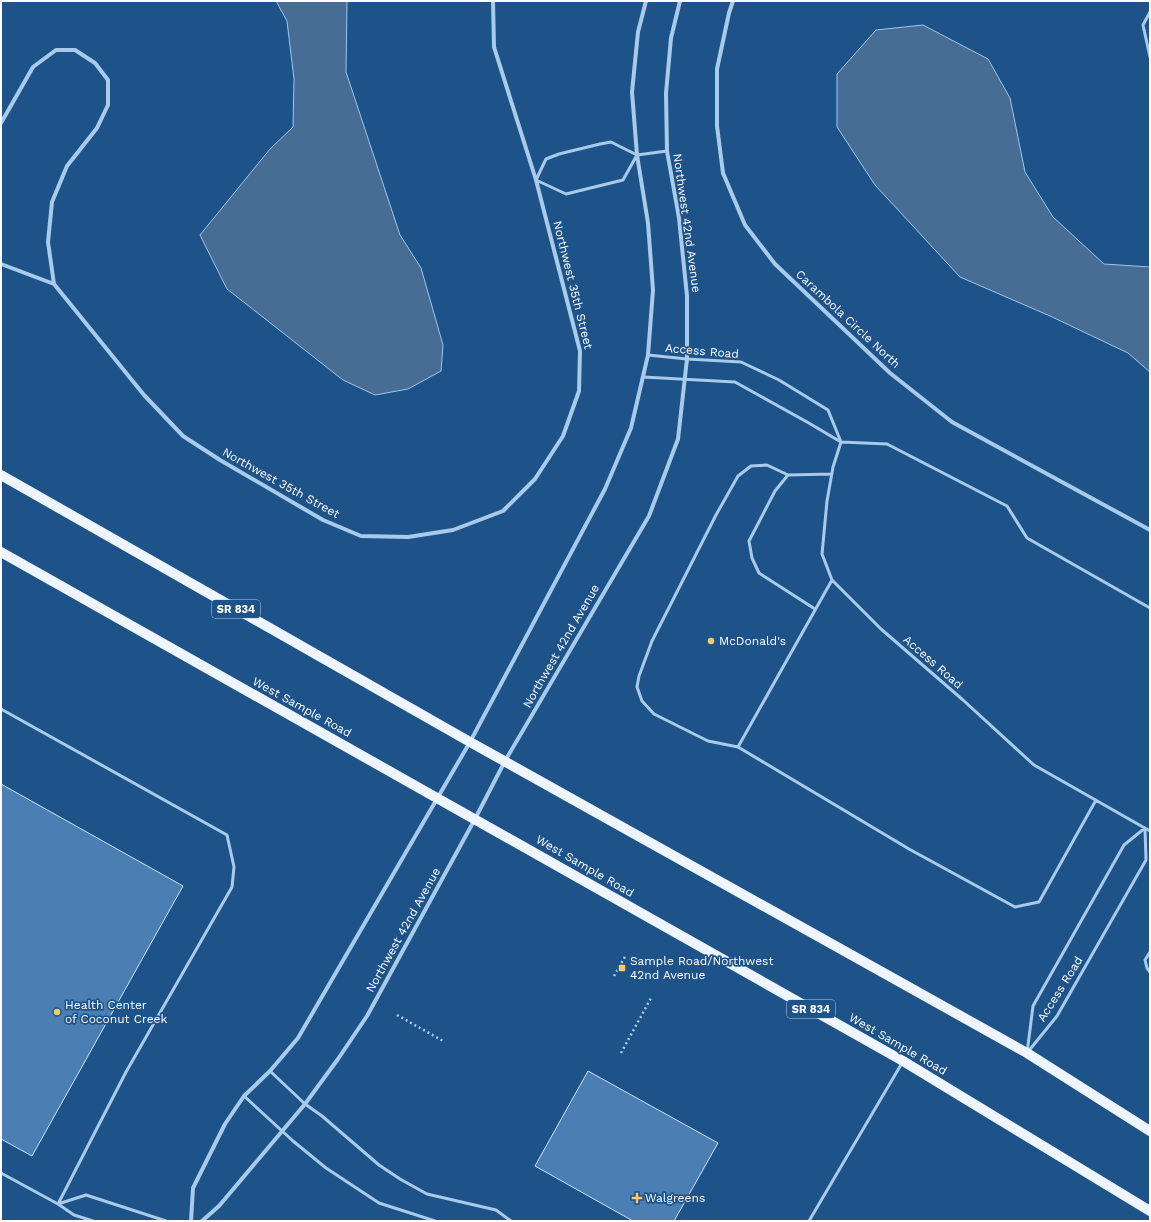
<svg xmlns="http://www.w3.org/2000/svg" width="1151" height="1222" viewBox="0 0 1151 1222" font-family="'Work Sans',sans-serif">
<rect width="100%" height="100%" fill="#1e5389"/>
<path fill="#486d94" stroke="#9dc6ed" d="M276 1H347L346 72 400 235 421 268 443 345 441 371 408 389 375 395 343 380 227 289 200 235 270 149 293 127 294 79 287 21Z
M923 25 988 59 1010 98 1025 172 1053 217 1104 264 1150 267V372L1128 353 1050 316 960 277 875 185 837 127V74L876 30Z"/>
<path fill="#4b7fb3" stroke="#cee4f8" d="M1 784 183 886 32 1156 1 1139Z
M588 1071 718 1143 674 1221H633L535 1166Z"/>
<g fill="none" stroke-linecap="round" stroke-linejoin="round">
<path stroke="#a9cbeb" stroke-width="2.5" stroke-dasharray="2 3" stroke-linecap="butt" d="M614 976 626 955
M397 1015 445 1042
M621 1053 651 998"/>
<path stroke="#a9cbeb" stroke-width="3" d="M1150 12 1143 25 1150 57
M637 155 623 180 566 194 536 180 546 159 559 154 600 144 611 142 637 155 667 151
M648 355 687 359 741 362 779 380 828 410 841 442 833 467 827 501 822 554 832 580 881 629 963 700 1034 765 1150 831
M643 377 735 382 807 422 841 442 887 444 1007 506 1027 538 1150 608
M832 580 738 747 909 849 1015 907 1039 902 1096 800
M815 609 759 573 752 558 749 541 775 491 788 475 832 474
M1 709 227 835 234 867 232 887 126 1072 58 1204
M738 747 708 741 654 714 642 701 637 687 639 676 652 641 716 515 738 476 751 466 767 465 788 475
M1145 828 1146 860 1057 1016 1027 1053 1033 1006 1124 845Z
M1150 952 1145 960 1147 968 1150 972
M270 1071 305 1104 322 1116 379 1165 400 1179 427 1194 496 1210 511 1221
M244 1096 293 1141 326 1168 379 1203 435 1221
M1 1173 58 1204 74 1215 93 1221
M58 1204 86 1195 166 1221
M809 1221 902 1063"/>
<path stroke="#a9cbeb" stroke-width="4" d="M733 1 729 13 717 69V126L723 173 745 225 775 264 890 373 952 422 1150 530
M1 123 33 67 56 50H75L95 63 108 80V105L97 128 67 166 52 202 48 242 54 284 144 395 183 436 220 460 323 520 361 536 408 537 453 530 503 511 535 479 563 436 579 391 580 351 536 180 494 47 493 1
M1 264 54 284
M191 1221 193 1188 225 1124 244 1096 270 1071 298 1038 470 742 605 489 631 428 648 355 653 290 648 223 637 155 632 92 638 32 646 1
M202 1221 219 1206 305 1104 338 1059 367 1016 475 819 505 761 649 516 678 439 687 359V296L679 218 667 151 666 93 671 38 680 1"/>
<path stroke="#eef5fe" stroke-width="10" d="M1 475 470 742 1027 1053 1150 1131
M1 552 903 1061 1150 1211"/>
</g>
<g fill="#fac968" stroke="#1e5389" stroke-width="1.5">
<circle cx="711" cy="641" r="4"/>
<rect x="618" y="964" width="8" height="8" rx="2"/>
<circle cx="57" cy="1012" r="4"/>
<path d="M635 1192h4v4h4v4h-4v4h-4v-4h-4v-4h4z"/>
</g>
<g text-anchor="middle" dominant-baseline="central" stroke-width="3.5" stroke-linejoin="round" paint-order="stroke">
<g fill="#1e5389" stroke="#bccbdc" stroke-width="1">
<rect x="212" y="600" width="48" height="18" rx="3"/>
<rect x="787" y="1000" width="48" height="18" rx="3"/>
</g>
<g font-size="11" font-weight="bold" fill="#fff">
<text x="236" y="609">SR 834</text>
<text x="811" y="1009">SR 834</text>
</g>
<g font-size="12" fill="#fff" stroke="#1e5389">
<text transform="translate(687 223) rotate(82)">Northwest 42nd Avenue</text>
<text transform="translate(573 285) rotate(76)">Northwest 35th Street</text>
<text transform="translate(848 319) rotate(43)">Carambola Circle North</text>
<text transform="translate(702 351) rotate(5)">Access Road</text>
<text transform="translate(281 483) rotate(29)">Northwest 35th Street</text>
<text transform="translate(561 646) rotate(-60)">Northwest 42nd Avenue</text>
<text transform="translate(933 662) rotate(41)">Access Road</text>
<text transform="translate(302 707) rotate(29)">West Sample Road</text>
<text transform="translate(585 866) rotate(30)">West Sample Road</text>
<text transform="translate(403 930) rotate(-61)">Northwest 42nd Avenue</text>
<text transform="translate(1060 989) rotate(-58)">Access Road</text>
<text transform="translate(898 1044) rotate(30)">West Sample Road</text>
</g>
<g font-size="12" fill="#fff" stroke="#1e5389" text-anchor="start">
<text x="719" y="641">McDonald's</text>
<text x="630" y="961">Sample Road/Northwest<tspan x="630" dy="14">42nd Avenue</tspan></text>
<text x="65" y="1005">Health Center<tspan x="65" dy="14">of Coconut Creek</tspan></text>
<text x="645" y="1198">Walgreens</text>
</g>
</g>
<rect width="1151" height="1222" fill="none" stroke="#ffffff" stroke-width="4"/>
</svg>
